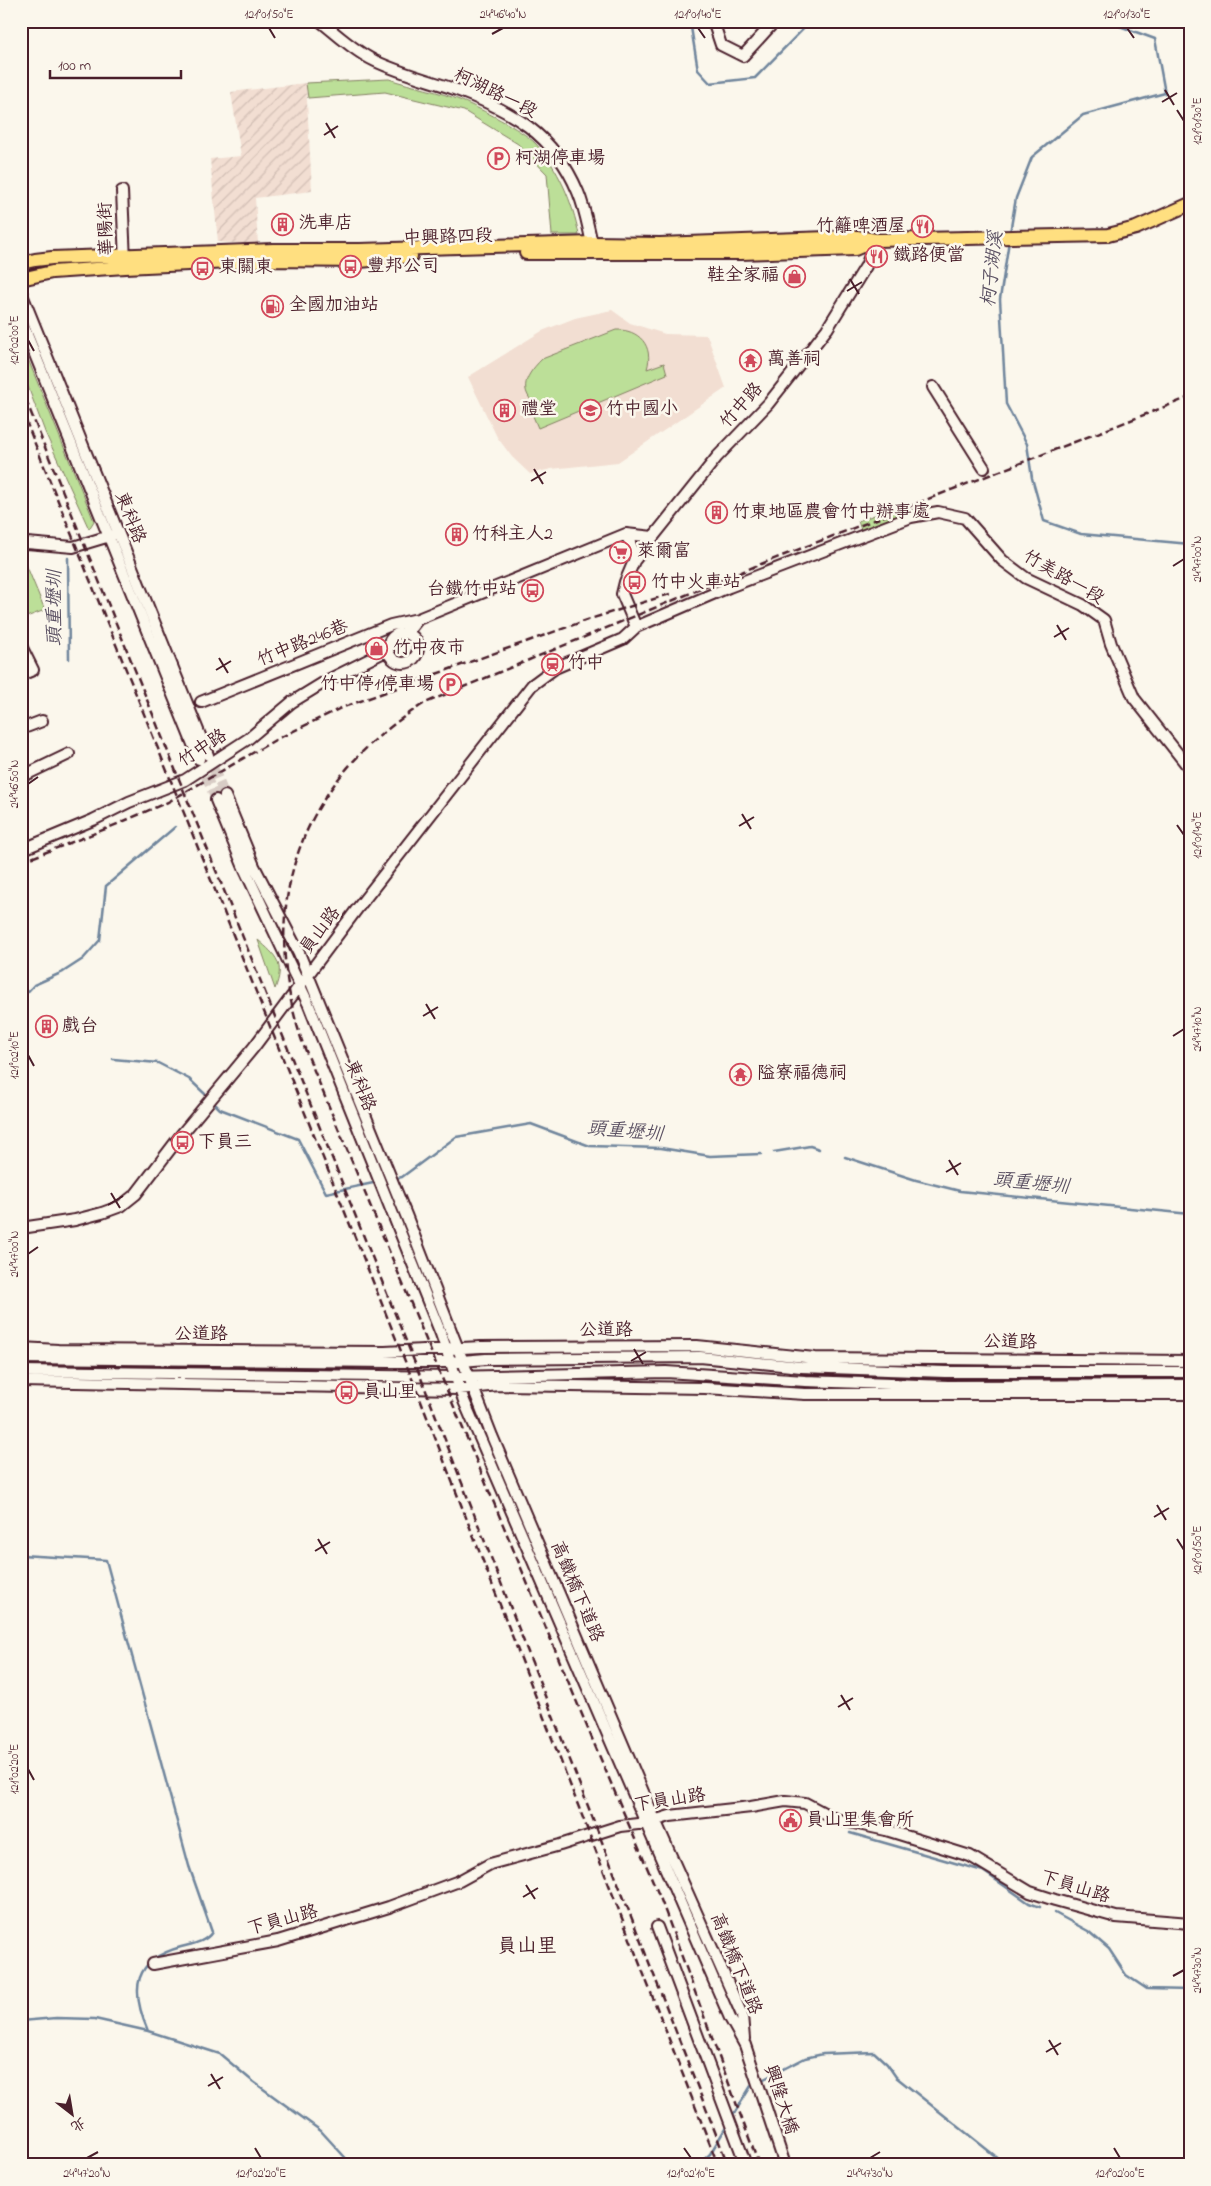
<svg xmlns="http://www.w3.org/2000/svg" width="1211" height="2186" viewBox="0 0 1211 2186" font-family="'Indie Flower','LXGW WenKai TC',sans-serif">
<defs>
<pattern id="industrial-furrows" width="10" height="10" patternUnits="userSpaceOnUse" patternTransform="scale(1.25)"><rect width="10" height="10" fill="#f2ded2"/><path d="M-1 1l2-2M0 10L10 0M9 11l2-2" fill="none" stroke="#d1beb4"/></pattern>
</defs>
<rect width="100%" height="100%" fill="#fbf7ec"/>
<filter id="ink" filterUnits="userSpaceOnUse"><feTurbulence type="fractalNoise" baseFrequency=".02" numOctaves="2"/><feDisplacementMap in="SourceGraphic" scale="10" xChannelSelector="R" yChannelSelector="G"/><feConvolveMatrix kernelMatrix="1 2 1 2 8 2 1 2 1" color-interpolation-filters="sRGB"/></filter>
<g filter="url(#ink)">
<path fill="#f2ded2" d="M612 310 630 323 665 334 707 335 726 388 618 462 551 469 530 474 512 457 497 437 468 377 542 331 575 318Z"/>
<path fill="url(#industrial-furrows)" d="M306 83 312 191 255 198 258 244 218 242 210 159 241 156 231 92Z"/>
<path fill="#bcdf98" stroke="#837f62" d="M389 79C413 87 439 91 462 101 481 109 521 129 535 143 558 167 573 203 579 235H552L547 174 518 144 464 111 385 92 308 98 306 83Z
M616 330C639 329 654 346 647 369L664 363 667 374 538 428 533 416 543 411C518 393 522 379 542 359Z
M21 342 94 521 89 529 45 432 21 368Z
M902 505 908 522 864 539 858 521Z
M23 557 45 610 21 619V558Z
M258 940C277 956 285 964 275 989Z"/>
<g fill="none" stroke-linecap="round" stroke-linejoin="round">
<path stroke="#6f859c" stroke-width="2.5" d="M690 21 698 70 710 83 755 78 811 21
M1010 233 1016 198 1032 157 1083 115 1165 93 1155 39 1106 21
M1009 241 1000 299 1006 404 1027 444 1032 478 1044 521 1081 534 1190 544
M68 558 69 659
M21 999 34 985 63 972 83 959 100 940 106 886 175 827
M113 1059 158 1063 189 1079 205 1094
M216 1105 220 1109 298 1139 326 1193 378 1182
M774 1152 810 1146 819 1149
M845 1157 916 1180 960 1191 1190 1214
M393 1179 402 1177 456 1137 531 1124 590 1146 661 1148 710 1156 761 1154
M21 1555 106 1560 189 1866 212 1932C206 1942 192 1944 181 1947 133 1960 130 1989 148 2031
M850 1833 983 1871 1029 1903 1040 1907
M1055 1913 1088 1931 1109 1949 1126 1975 1147 1989 1190 1990
M21 2021 56 2018 95 2019 148 2031 220 2054 251 2080 321 2131 352 2165
M760 2081 805 2058 823 2054 874 2052 887 2064 896 2077 999 2159 998 2165
M732 2117 751 2086 755 2083
M698 2165 710 2154 728 2124"/>
<path stroke="#d8ccc5" stroke-width="10" stroke-dasharray="10 5" stroke-linecap="butt" d="M208 755 225 796
M200 762 216 800"/>
<defs>
<path id="minor" d="M320 21C338 35 354 51 375 61 400 73 428 80 454 89 511 110 554 134 578 192 585 208 588 227 592 243V249
M713 21 721 45 743 56 775 21
M122 191 125 261
M21 292 208 755
M21 320 199 759
M933 387 984 468
M626 534 635 554 634 561
M21 544 27 543 73 547 113 535
M636 627 622 594 625 582 634 561 717 457 768 404 827 329 866 266 876 240
M388 648a15 15 0 1 1 30 0a15 15 0 1 1-30 0Z
M407 633 418 619 626 534 653 537
M21 646 33 670 21 675
M201 702 391 625 418 619
M21 729 42 721
M21 777 69 754
M225 796 254 866 299 953 406 1215 492 1436 655 1820 742 2015 744 2039
M216 800 245 870 308 1003 441 1334 464 1401 730 2018 745 2045 785 2165
M21 850 93 820 129 802 185 780 248 739 292 702 328 680 388 650
M21 1228 75 1220 102 1213 121 1206 136 1194 181 1135 254 1047 357 909 532 685 555 668 623 639 636 627 729 587 911 517 938 512 965 518 1002 560 1026 578 1083 605 1104 620 1111 644 1134 698 1190 769
M21 1348 58 1350 385 1352 481 1347 697 1346 815 1358 1190 1361
M21 1358 389 1362H450L486 1359 700 1357 801 1367 945 1372H1190
M21 1371 454 1377 666 1372 805 1381 948 1386 1190 1385
M21 1381 459 1389 499 1385 705 1388 805 1394H1190
M657 1927 746 2165
M153 1964 278 1941 389 1907 459 1881 490 1864 560 1845 620 1826 647 1823 670 1816 751 1807 785 1801 805 1803 835 1819 886 1830 970 1856 1030 1892 1055 1900 1116 1917 1190 1923"/>
<path id="major" d="M526 253H741L855 249 876 240
M21 263 35 260 52 258 273 250H360L592 243 660 244 857 237 876 240 1108 235 1136 228 1190 204
M21 279 52 272 125 267 271 260 360 261 411 256"/>
</defs>
<use href="#minor" stroke="#4a1f2b" stroke-width="14"/>
<use href="#major" stroke="#4a1f2b" stroke-width="16"/>
<use href="#minor" stroke="#fbf7ec" stroke-width="10"/>
<use href="#major" stroke="#ffdf80" stroke-width="12"/>
<path stroke="#4a1f2b" stroke-width="2.5" stroke-dasharray="8 4" stroke-linecap="butt" d="M21 388 421 1378 728 2165
M21 409 413 1381 718 2165
M21 862 108 828 168 802 275 740 341 708 590 619 670 594
M759 2165 661 1900 593 1741 303 1044C255 904 300 780 425 703L756 566 1190 397"/>
</g>
</g>
<path fill="none" stroke="#4a1f2b" stroke-width="2" d="M269 28 275 38M698 28 705 38M1127 28 1134 38M492 34 503 28M1165 90 1174 105M1162 102 1177 93M1177 110 1184 121M326 123 335 138M324 135 338 126M850 279 859 294M847 291 862 282M28 340 34 351M534 469 543 484M531 481 546 472M1173 566 1184 559M1057 625 1066 640M1054 637 1069 628M219 658 228 673M216 670 231 661M28 784 38 777M742 814 751 829M1177 825 1184 835M739 826 754 817M426 1004 435 1019M423 1016 438 1007M1173 1036 1184 1029M28 1055 34 1066M949 1160 958 1175M946 1172 961 1163M111 1193 120 1208M108 1205 123 1196M28 1254 38 1247M634 1349 643 1364M631 1361 646 1352M1157 1505 1166 1520M1154 1517 1169 1508M318 1539 327 1554M1177 1539 1184 1550M315 1551 330 1542M841 1695 850 1710M838 1707 853 1698M28 1769 34 1780M526 1885 535 1899M523 1897 538 1888M1173 1976 1184 1970M1049 2040 1058 2055M1046 2052 1061 2043M211 2074 220 2089M208 2086 223 2077M255 2148 261 2158M684 2148 691 2158M1114 2148 1120 2158M87 2158 98 2152M870 2158 880 2152"/>
<defs>
<symbol id="parking-ring" viewBox="-11 -11 22 22"><circle r="9.5" fill="#fbf7ec" stroke="#d1495b" stroke-width="1.5"/><path d="M-3.5-5.5H1a3.5 3.5 0 0 1 0 7H-1V5.5H-3.5ZM-1-3.4V-.6H.8a1.4 1.4 0 0 0 0-2.8Z" fill="#d1495b"/></symbol>
<symbol id="building-ring" viewBox="-11 -11 22 22"><circle r="9.5" fill="#fbf7ec" stroke="#d1495b" stroke-width="1.5"/><path d="M-4-6H4V6H1V3H-1V6H-4ZM-2.5-4.3h1.7v1.8h-1.7ZM.8-4.3h1.7v1.8H.8ZM-2.5-1h1.7V.8h-1.7ZM.8-1h1.7V.8H.8Z" fill="#d1495b"/></symbol>
<symbol id="restaurant-ring" viewBox="-11 -11 22 22"><circle r="9.5" fill="#fbf7ec" stroke="#d1495b" stroke-width="1.5"/><path d="M-5-6h1v4h1v-4h1v4h1v-4h1v5L-1.5 .5V6h-2V.5L-5-1ZM5-6V6H3V1.5H1.5Q1.5-4 5-6Z" fill="#d1495b"/></symbol>
<symbol id="bus-ring" viewBox="-11 -11 22 22"><circle r="9.5" fill="#fbf7ec" stroke="#d1495b" stroke-width="1.5"/><path d="M-5-6H5V4H4V6H2V4H-2V6H-4V4H-5ZM-3.5-4V0h7V-4ZM-3.5 1.2v1.5H-2V1.2ZM2 1.2v1.5H3.5V1.2Z" fill="#d1495b"/></symbol>
<symbol id="shop-ring" viewBox="-11 -11 22 22"><circle r="9.5" fill="#fbf7ec" stroke="#d1495b" stroke-width="1.5"/><path d="M-5-2.5h2.3a2.7 3.5 0 0 1 5.4 0H5L5.5 6h-11ZM-1.5-2.5h3a1.5 2.3 0 0 0-3 0Z" fill="#d1495b"/></symbol>
<symbol id="fuel-ring" viewBox="-11 -11 22 22"><circle r="9.5" fill="#fbf7ec" stroke="#d1495b" stroke-width="1.5"/><path d="M-5.5-6h7V0h2V4h1.3V-2.5L3-4.5l.8-.8L6-3V5H2.5V1h-1V6h-7ZM-4.2-4.7v3.2H.2V-4.7Z" fill="#d1495b"/></symbol>
<symbol id="temple-ring" viewBox="-11 -11 22 22"><circle r="9.5" fill="#fbf7ec" stroke="#d1495b" stroke-width="1.5"/><path d="M0-6L5-2H3V0L6.5 2.5H4V6H1.5V3h-3V6H-4V2.5H-6.5L-3 0V-2H-5Z" fill="#d1495b"/></symbol>
<symbol id="school-ring" viewBox="-11 -11 22 22"><circle r="9.5" fill="#fbf7ec" stroke="#d1495b" stroke-width="1.5"/><path d="M0-5L7-2L0 1L-7-2ZM-4 1L0 2.5L4 1V4Q0 6-4 4Z" fill="#d1495b"/></symbol>
<symbol id="supermarket-ring" viewBox="-11 -11 22 22"><circle r="9.5" fill="#fbf7ec" stroke="#d1495b" stroke-width="1.5"/><path d="M-6-5.5h2.5l.6 2H6L4.5 2H-2.5L-4.4-4H-6ZM-1.5 3.2a1.3 1.3 0 1 0 .1 0ZM3 3.2a1.3 1.3 0 1 0 .1 0Z" fill="#d1495b"/></symbol>
<symbol id="station-ring" viewBox="-11 -11 22 22"><circle r="9.5" fill="#fbf7ec" stroke="#d1495b" stroke-width="1.5"/><path d="M-3-6H3Q5-6 5-4V2Q5 4 3 4L4.5 6H3L1.5 4h-3L-3 6H-4.5L-3 4Q-5 4-5 2V-4Q-5-6-3-6ZM-3.5-4v3h7v-3ZM-3.5 1v1.5H-2V1ZM2 1v1.5H3.5V1Z" fill="#d1495b"/></symbol>
<symbol id="civic-ring" viewBox="-11 -11 22 22"><circle r="9.5" fill="#fbf7ec" stroke="#d1495b" stroke-width="1.5"/><path d="M-.6-6.5H3V-4.5H.6V-3L4-1V1h2V6H-6V1h2V-1L-.6-3ZM-1.2 2.5V6h2.4V2.5Z" fill="#d1495b"/></symbol>
</defs>
<g fill-rule="evenodd">
<use href="#parking-ring" x="486" y="146" width="25" height="25"/>
<use href="#building-ring" x="270" y="212" width="25" height="25"/>
<use href="#restaurant-ring" x="910" y="214" width="25" height="25"/>
<use href="#restaurant-ring" x="864" y="244" width="25" height="25"/>
<use href="#bus-ring" x="338" y="254" width="25" height="25"/>
<use href="#bus-ring" x="190" y="256" width="25" height="25"/>
<use href="#shop-ring" x="782" y="264" width="25" height="25"/>
<use href="#fuel-ring" x="260" y="294" width="25" height="25"/>
<use href="#temple-ring" x="738" y="348" width="25" height="25"/>
<use href="#building-ring" x="492" y="398" width="25" height="25"/>
<use href="#school-ring" x="578" y="398" width="25" height="25"/>
<use href="#building-ring" x="704" y="500" width="25" height="25"/>
<use href="#building-ring" x="444" y="522" width="25" height="25"/>
<use href="#supermarket-ring" x="608" y="540" width="25" height="25"/>
<use href="#bus-ring" x="622" y="570" width="25" height="25"/>
<use href="#bus-ring" x="520" y="578" width="25" height="25"/>
<use href="#shop-ring" x="364" y="636" width="25" height="25"/>
<use href="#station-ring" x="540" y="652" width="25" height="25"/>
<use href="#parking-ring" x="438" y="672" width="25" height="25"/>
<use href="#building-ring" x="34" y="1014" width="25" height="25"/>
<use href="#temple-ring" x="728" y="1062" width="25" height="25"/>
<use href="#bus-ring" x="170" y="1130" width="25" height="25"/>
<use href="#bus-ring" x="334" y="1380" width="25" height="25"/>
<use href="#civic-ring" x="778" y="1808" width="25" height="25"/>
</g>
<g text-anchor="middle" dominant-baseline="central" stroke-width="5" stroke-linejoin="round" paint-order="stroke">
<g font-size="18" fill="#4a1f2b" stroke="#fbf7ec">
<text transform="translate(495 94) rotate(26)">柯湖路一段</text>
<text transform="translate(107 229) rotate(-92)">華陽街</text>
<text transform="translate(448 238) rotate(-2)">中興路四段</text>
<text transform="translate(742 406) rotate(-48)">竹中路</text>
<text transform="translate(129 518) rotate(68)">東科路</text>
<text transform="translate(1063 578) rotate(30)">竹美路一段</text>
<text transform="translate(303 644) rotate(-22)">竹中路246巷</text>
<text transform="translate(203 749) rotate(-33)">竹中路</text>
<text transform="translate(321 931) rotate(-53)">員山路</text>
<text transform="translate(359 1086) rotate(68)">東科路</text>
<text x="606" y="1331">公道路</text>
<text x="201" y="1335">公道路</text>
<text transform="translate(1010 1343) rotate(1)">公道路</text>
<text transform="translate(576 1592) rotate(67)">高鐵橋下道路</text>
<text transform="translate(670 1801) rotate(-9)">下員山路</text>
<text transform="translate(1075 1888) rotate(17)">下員山路</text>
<text transform="translate(283 1921) rotate(-15)">下員山路</text>
<text transform="translate(735 1964) rotate(68)">高鐵橋下道路</text>
<text transform="translate(780 2100) rotate(72)">興隆大橋</text>
</g>
<g font-size="18" fill="#4a1f2b" stroke="#fbf7ec" text-anchor="start">
<text x="515" y="159">柯湖停車場</text>
<text x="299" y="224">洗車店</text>
<text x="906" y="227" text-anchor="end">竹籬啤酒屋</text>
<text x="893" y="256">鐵路便當</text>
<text x="367" y="267">豐邦公司</text>
<text x="219" y="268">東關東</text>
<text x="779" y="276" text-anchor="end">鞋全家福</text>
<text x="289" y="306">全國加油站</text>
<text x="767" y="360">萬善祠</text>
<text x="521" y="410">禮堂</text>
<text x="606" y="410">竹中國小</text>
<text x="732" y="513">竹東地區農會竹中辦事處</text>
<text x="472" y="535">竹科主人2</text>
<text x="637" y="552">萊爾富</text>
<text x="651" y="583">竹中火車站</text>
<text x="517" y="590" text-anchor="end">台鐵竹中站</text>
<text x="393" y="649">竹中夜市</text>
<text x="568" y="664">竹中</text>
<text x="434" y="685" text-anchor="end">竹中停1停車場</text>
<text x="62" y="1027">戲台</text>
<text x="757" y="1074">隘寮福德祠</text>
<text x="198" y="1143">下員三</text>
<text x="363" y="1393">員山里</text>
<text x="806" y="1821">員山里集會所</text>
</g>
<g font-size="19" font-style="italic" fill="#5c5264" stroke="#fbf7ec">
<text transform="translate(993 269) rotate(-84)">柯子湖溪</text>
<text transform="translate(55 608) rotate(-90)">頭重壢圳</text>
<text transform="translate(625 1132) rotate(5)">頭重壢圳</text>
<text transform="translate(1031 1184) rotate(6)">頭重壢圳</text>
</g>
<g font-size="20" fill="#4a1f2b" stroke="#fbf7ec">
<text x="527" y="1947">員山里</text>
</g>
</g>
<rect width="1211" height="2186" fill="none" stroke="#fbf7ec" stroke-width="55"/>
<g transform="translate(72 2114) rotate(149)" stroke="#fbf7ec" stroke-width="4" paint-order="stroke">
<path d="M0-4L9 19L0 12L-9 19Z" fill="#4a1f2b"/>
<text y="-8" font-size="14" font-weight="bold" text-anchor="middle" fill="#4a1f2b">北</text>
</g>
<path d="M50 70v8h131v-8" fill="none" stroke="#4a1f2b" stroke-width="2.5"/>
<text x="58" y="70" font-size="15" fill="#4a1f2b" stroke="#fbf7ec" stroke-width="4" paint-order="stroke">100 m</text>
<rect x="28" y="28" width="1156" height="2130" fill="none" stroke="#4a1f2b" stroke-width="2"/>
<g font-size="12" text-anchor="middle" fill="#4a1f2b">
<text x="269" y="18">121°01'50"E</text>
<text x="503" y="18">24°46'40"N</text>
<text x="698" y="18">121°01'40"E</text>
<text x="1127" y="18">121°01'30"E</text>
<text transform="translate(1197 121) rotate(-90)" y="4">121°01'30"E</text>
<text transform="translate(14 340) rotate(-90)" y="4">121°02'00"E</text>
<text transform="translate(1197 559) rotate(-90)" y="4">24°47'00"N</text>
<text transform="translate(14 784) rotate(-90)" y="4">24°46'50"N</text>
<text transform="translate(1197 835) rotate(-90)" y="4">121°01'40"E</text>
<text transform="translate(1197 1029) rotate(-90)" y="4">24°47'10"N</text>
<text transform="translate(14 1055) rotate(-90)" y="4">121°02'10"E</text>
<text transform="translate(14 1254) rotate(-90)" y="4">24°47'00"N</text>
<text transform="translate(1197 1550) rotate(-90)" y="4">121°01'50"E</text>
<text transform="translate(14 1769) rotate(-90)" y="4">121°02'20"E</text>
<text transform="translate(1197 1970) rotate(-90)" y="4">24°47'30"N</text>
<text x="87" y="2177">24°47'20"N</text>
<text x="261" y="2177">121°02'20"E</text>
<text x="691" y="2177">121°02'10"E</text>
<text x="870" y="2177">24°47'30"N</text>
<text x="1120" y="2177">121°02'00"E</text>
</g>
</svg>
